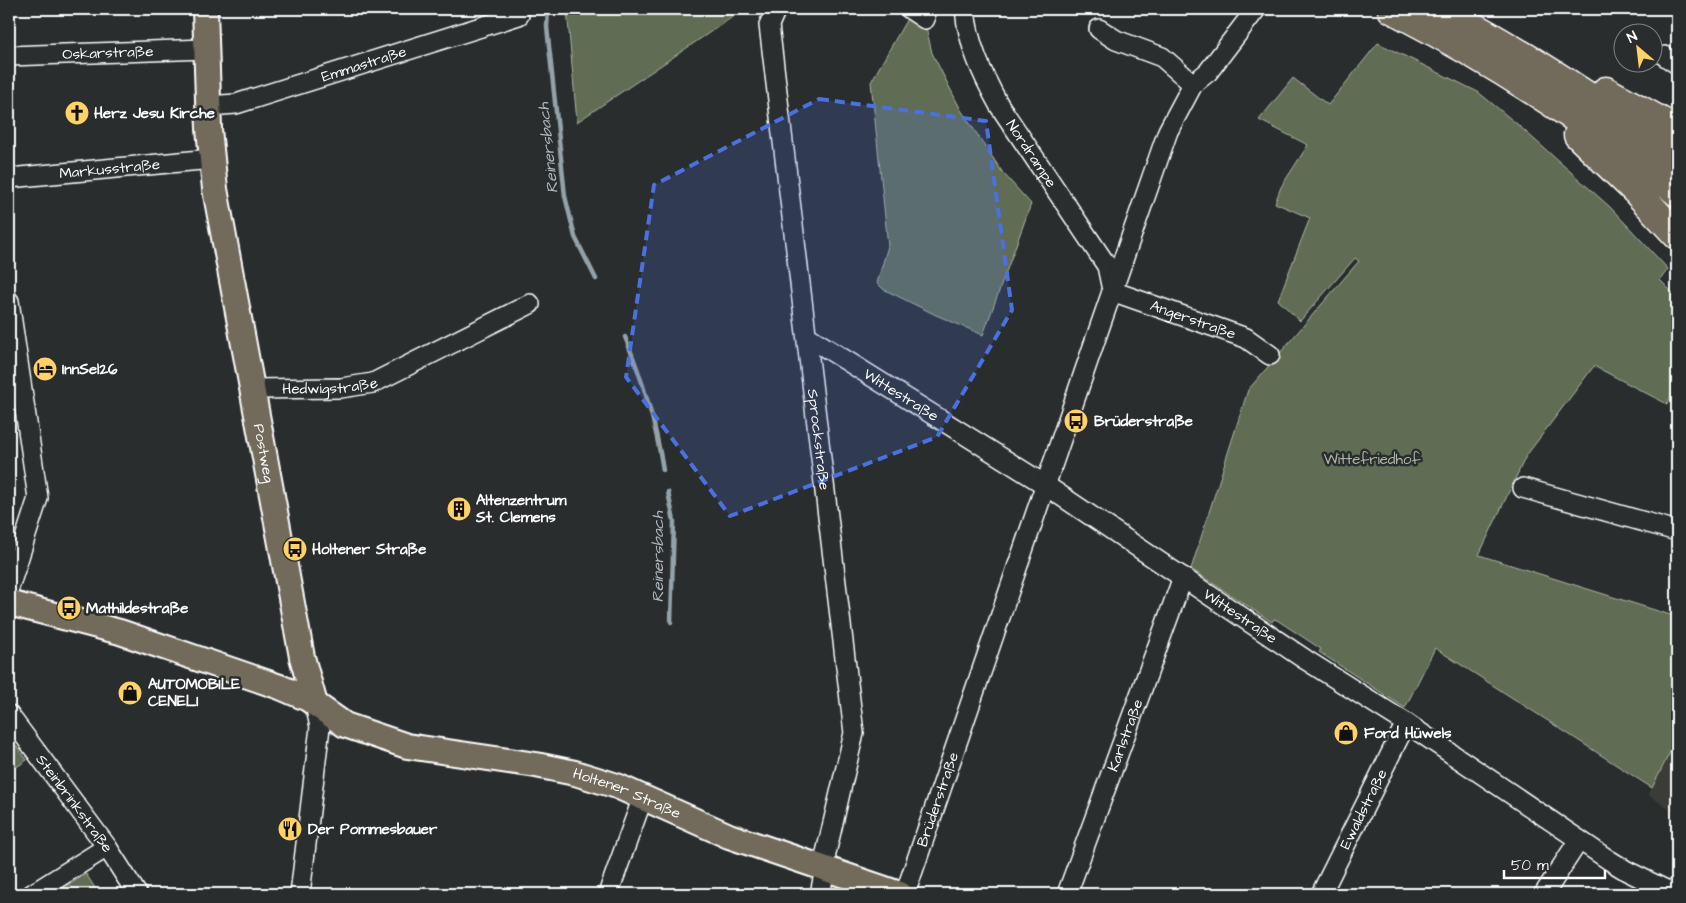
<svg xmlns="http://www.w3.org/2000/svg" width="1686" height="903" viewBox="0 0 1686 903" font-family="'Architects Daughter',sans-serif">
<rect width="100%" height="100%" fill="#2a2d2e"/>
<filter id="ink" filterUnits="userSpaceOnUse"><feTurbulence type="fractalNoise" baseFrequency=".02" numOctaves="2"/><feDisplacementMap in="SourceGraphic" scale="10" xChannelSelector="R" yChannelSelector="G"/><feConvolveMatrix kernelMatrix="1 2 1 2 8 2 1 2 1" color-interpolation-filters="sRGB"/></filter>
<g filter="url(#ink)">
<path fill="#3b3a37" d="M1677 738V814L1648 795Z"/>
<path fill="#606c53" stroke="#b0b6a9" d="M567 9H734V16L577 122Z
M908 17 926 27 932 53 961 110 1003 173 1031 204 983 335 936 315 883 289 877 283 888 246 871 82Z
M1378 43 1478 92 1517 124 1610 207 1668 269 1660 280 1677 297V383L1667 404 1594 366 1526 456 1479 555 1677 617V738L1652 788 1435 648 1405 708 1319 652 1321 649 1277 620 1274 619 1272 622 1191 569 1248 390 1359 261 1355 258 1300 321 1278 300 1310 218 1275 203 1281 187 1308 145 1259 120 1293 78 1328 105Z
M9 736 27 760 9 772Z
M86 874 99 894H54Z"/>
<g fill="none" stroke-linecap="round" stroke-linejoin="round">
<path stroke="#94a3aa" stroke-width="4.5" d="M548 9 547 27 565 196 575 237 596 279
M625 337C643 380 656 425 663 470
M668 492 674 521 671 622"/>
<defs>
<g id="minor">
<path id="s1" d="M776 9 769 25 854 733 826 853 825 869 820 894"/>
<path d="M910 9 925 19"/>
<path id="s2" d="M965 9C968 44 982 74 999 105L1107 266 1112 290"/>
<path d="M1099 29 1116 40 1162 57 1193 84"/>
<path id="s3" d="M9 56 206 49"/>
<path d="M1665 56 1677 64"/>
<path id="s4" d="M208 106 236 104 519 15"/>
<path id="s5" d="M9 178 212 159"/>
<path id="s6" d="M1112 291 1246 338 1270 355"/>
<path d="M9 301 38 498 9 588"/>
<path id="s7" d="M807 336 1039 481 1306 660 1406 723 1609 860 1627 871 1674 894"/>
<path id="s8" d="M251 389 341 388 373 383 530 304"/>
<path d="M1523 488 1677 531"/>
<path id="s9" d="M9 715 107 847 137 894"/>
<path d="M32 894 107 847"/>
<path d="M300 894 320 727 315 704"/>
<path d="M608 894 643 797"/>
<path id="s10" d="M905 894 1099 329 1168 131 1193 84 1208 72 1256 9"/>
<path id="s11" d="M1067 894 1183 577"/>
<path id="s12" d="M1321 894 1406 723"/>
<path d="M1544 894 1579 840"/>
</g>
<g id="major">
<path id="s13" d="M205 9 209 129 215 189 302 657 315 704"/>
<path id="s14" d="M9 603 120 632 280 687 308 699 345 725 407 746 536 765 575 773 617 786 729 836 900 894"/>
</g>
<path id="highway" d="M1392 9C1454 41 1514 77 1572 116 1608 140 1644 164 1677 192
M1442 9C1523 54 1605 103 1677 161
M1606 91 1677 130
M1578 135 1635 190 1677 235"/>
</defs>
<use href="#minor" stroke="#fff" stroke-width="22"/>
<use href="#major" stroke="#fff" stroke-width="28"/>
<use href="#highway" stroke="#fff" stroke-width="31"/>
<use href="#minor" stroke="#2a2d2e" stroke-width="19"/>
<use href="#major" stroke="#726b5a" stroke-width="24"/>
<use href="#highway" stroke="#726b5a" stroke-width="28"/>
</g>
</g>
<path fill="#4a71e0" fill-opacity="0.2" stroke="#4a71e0" stroke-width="4" stroke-dasharray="10 6" stroke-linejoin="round" d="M819 99 986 121 1012 310 937 437 730 516 626 377 654 185Z"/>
<defs>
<symbol id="church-disc" viewBox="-11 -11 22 22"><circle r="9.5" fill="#ffd166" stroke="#2a2d2e"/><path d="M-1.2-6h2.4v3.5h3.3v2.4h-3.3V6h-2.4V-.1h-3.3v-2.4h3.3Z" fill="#111"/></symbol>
<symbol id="hotel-disc" viewBox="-11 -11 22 22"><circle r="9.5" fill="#ffd166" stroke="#2a2d2e"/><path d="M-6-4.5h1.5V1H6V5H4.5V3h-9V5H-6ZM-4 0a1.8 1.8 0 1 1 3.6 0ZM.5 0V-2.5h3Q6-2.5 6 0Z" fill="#111"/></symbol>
<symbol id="bus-disc" viewBox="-11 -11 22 22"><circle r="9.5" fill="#ffd166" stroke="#2a2d2e"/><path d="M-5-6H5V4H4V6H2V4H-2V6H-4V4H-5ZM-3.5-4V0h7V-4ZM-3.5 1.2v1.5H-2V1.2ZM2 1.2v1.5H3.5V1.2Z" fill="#111"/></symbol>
<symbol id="building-disc" viewBox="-11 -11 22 22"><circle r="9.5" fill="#ffd166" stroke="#2a2d2e"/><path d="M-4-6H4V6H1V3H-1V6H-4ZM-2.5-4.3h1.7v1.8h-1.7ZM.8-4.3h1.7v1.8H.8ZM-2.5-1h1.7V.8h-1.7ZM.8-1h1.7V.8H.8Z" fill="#111"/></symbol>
<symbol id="shop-disc" viewBox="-11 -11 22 22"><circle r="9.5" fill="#ffd166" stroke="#2a2d2e"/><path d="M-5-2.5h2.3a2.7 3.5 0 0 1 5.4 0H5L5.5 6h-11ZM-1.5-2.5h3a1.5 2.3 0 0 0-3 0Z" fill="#111"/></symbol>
<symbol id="restaurant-disc" viewBox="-11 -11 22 22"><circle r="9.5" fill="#ffd166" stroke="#2a2d2e"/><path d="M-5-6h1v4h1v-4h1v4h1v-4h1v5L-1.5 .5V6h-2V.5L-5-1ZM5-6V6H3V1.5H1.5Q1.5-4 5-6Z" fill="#111"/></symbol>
</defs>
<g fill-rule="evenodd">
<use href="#church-disc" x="63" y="99" width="28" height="28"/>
<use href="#hotel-disc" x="31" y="355" width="28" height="28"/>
<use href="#bus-disc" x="1062" y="407" width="28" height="28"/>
<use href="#building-disc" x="445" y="495" width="28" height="28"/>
<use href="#bus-disc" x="281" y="535" width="28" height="28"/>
<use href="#bus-disc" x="55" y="594" width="28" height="28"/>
<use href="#shop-disc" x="116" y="679" width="28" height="28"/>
<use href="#shop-disc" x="1332" y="719" width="28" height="28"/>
<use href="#restaurant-disc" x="276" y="815" width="28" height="28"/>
</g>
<g text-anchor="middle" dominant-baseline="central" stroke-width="5" stroke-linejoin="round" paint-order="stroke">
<g font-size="15" fill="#fff" stroke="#2a2d2e">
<text stroke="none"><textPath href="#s3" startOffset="99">Oskarstraße</textPath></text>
<text stroke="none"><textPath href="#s4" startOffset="162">Emmastraße</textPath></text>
<text stroke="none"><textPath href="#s2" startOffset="161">Nordrampe</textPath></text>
<text stroke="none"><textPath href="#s5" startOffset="101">Markusstraße</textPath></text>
<text stroke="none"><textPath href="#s6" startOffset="86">Angerstraße</textPath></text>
<text stroke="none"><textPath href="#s8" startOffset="79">Hedwigstraße</textPath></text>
<text stroke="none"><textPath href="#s7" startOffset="111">Wittestraße</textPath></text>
<text stroke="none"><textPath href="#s1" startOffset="435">Sprockstraße</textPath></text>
<text stroke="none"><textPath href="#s13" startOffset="449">Postweg</textPath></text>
<text stroke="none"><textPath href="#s7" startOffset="516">Wittestraße</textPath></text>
<text stroke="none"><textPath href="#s11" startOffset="169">Karlstraße</textPath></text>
<text stroke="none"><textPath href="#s14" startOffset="651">Holtener Straße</textPath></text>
<text stroke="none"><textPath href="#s10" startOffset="100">Brüderstraße</textPath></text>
<text stroke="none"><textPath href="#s9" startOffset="110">Steinbrinkstraße</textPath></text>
<text stroke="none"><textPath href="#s12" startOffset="95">Ewaldstraße</textPath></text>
</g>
<g font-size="15" font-weight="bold" fill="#fff" stroke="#2a2d2e" text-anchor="start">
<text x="94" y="113">Herz Jesu Kirche</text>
<text x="62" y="369">InnSel26</text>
<text x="1094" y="421">Brüderstraße</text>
<text x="476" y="500">Altenzentrum<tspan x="476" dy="17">St. Clemens</tspan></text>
<text x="312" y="549">Holtener Straße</text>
<text x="86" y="608">Mathildestraße</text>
<text x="148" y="684">AUTOMOBILE<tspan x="148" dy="17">CENELI</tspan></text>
<text x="1364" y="733">Ford Hüwels</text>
<text x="308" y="829">Der Pommesbauer</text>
</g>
<g font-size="15" fill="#b0b6a9" stroke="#2a2d2e">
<text x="1372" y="459">Wittefriedhof</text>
</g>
<g font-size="16" font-style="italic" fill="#afbac0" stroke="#2a2d2e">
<text transform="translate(548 148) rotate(-96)">Reinersbach</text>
<text transform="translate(658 557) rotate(-90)">Reinersbach</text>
</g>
</g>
<rect width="1686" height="903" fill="none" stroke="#2a2d2e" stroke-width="30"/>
<rect x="15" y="15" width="1656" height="873" fill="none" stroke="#fff" stroke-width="2" filter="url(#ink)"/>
<g transform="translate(1638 48) rotate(332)"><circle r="24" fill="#2a2d2e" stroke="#7f8182"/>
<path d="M0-4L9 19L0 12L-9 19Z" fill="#ffd166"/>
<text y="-8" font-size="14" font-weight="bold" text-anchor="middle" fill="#ffffff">N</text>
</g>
<path d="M1504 870v8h101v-8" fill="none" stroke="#ffffff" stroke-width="2.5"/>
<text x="1511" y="870" font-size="15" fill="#ffffff" stroke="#2a2d2e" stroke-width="4" paint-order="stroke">50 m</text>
</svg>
